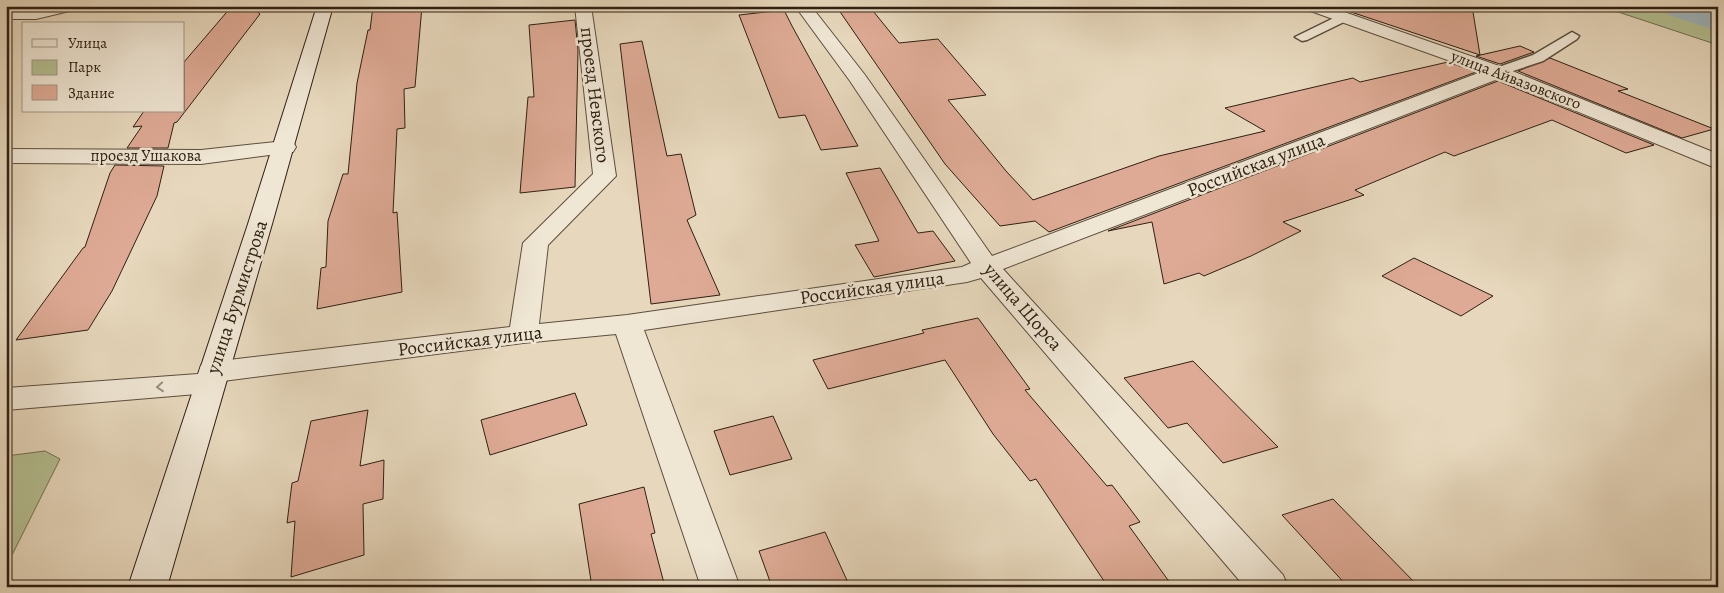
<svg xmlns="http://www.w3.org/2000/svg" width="1724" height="593" viewBox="0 0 1724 593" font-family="Alegreya,serif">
<rect width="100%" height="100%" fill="#e7d8bd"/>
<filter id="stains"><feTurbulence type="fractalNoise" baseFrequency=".004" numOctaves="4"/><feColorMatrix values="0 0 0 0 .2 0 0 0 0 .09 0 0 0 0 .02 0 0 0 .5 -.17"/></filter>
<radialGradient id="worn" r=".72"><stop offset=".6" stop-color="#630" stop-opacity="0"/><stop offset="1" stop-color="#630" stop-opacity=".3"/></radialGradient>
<path fill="#b4bf92" stroke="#717052" d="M1600 6H1718V45Z
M45 451 60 459 6 567V456Z"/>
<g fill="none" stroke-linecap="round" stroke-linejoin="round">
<path fill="#9db6bd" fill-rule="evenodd" d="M1663 6H1718V31L1669 15Z"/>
</g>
<path fill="#deaa95" stroke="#2e2013" d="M232 6H251L260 14 177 122 174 123 168 148H127L142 126 133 127 144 111H184V62Z
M373 6H422L415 87 404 89 405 128 397 129 393 213 397 212 402 292 317 309 321 268 326 267 328 221 343 174H348L357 83 368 30H370Z
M836 6H869L899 43 938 39 986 95 948 100 1006 171 1033 200 1159 156 1265 131 1225 108 1353 78 1360 82 1448 62 1476 72 1049 232 1035 221 1000 226 945 164Z
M1352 6H1472L1480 55 1351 12Z
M784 10 792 26 858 146 821 150 805 115 779 118 739 15Z
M575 20 578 50 575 187 520 193 528 97H534L529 25Z
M642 41 667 156 681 154 696 215 687 220 720 295 651 304 620 44Z
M1520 46 1534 52 1500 64 1476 56Z
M1550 58 1628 89 1618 91 1714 129 1682 138 1518 71Z
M1498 81 1654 145 1626 153 1552 120 1454 156 1445 152 1355 190 1364 195 1283 222 1301 231 1251 256 1204 276 1199 273 1164 284 1152 222 1108 231Z
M115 165 164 166 157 196 112 291 88 330 16 340 83 248 85 247 110 173Z
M880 168 918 233 933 231 955 261 874 277 855 245 879 241 846 173Z
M1414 258 1493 296 1461 316 1382 276Z
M978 318 1030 389 1025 390 1107 486 1112 485 1140 522 1129 526 1173 587H1108L1036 479 1030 481 993 434 945 360 828 389 813 360 924 333 922 330Z
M1193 361 1278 447 1223 463 1187 423 1168 428 1124 378Z
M575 393 587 425 490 455 481 420Z
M368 410 360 466 384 460 383 499 363 504 364 555 291 577 295 521 287 523 292 483 298 481 311 421Z
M773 416 792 459 730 475 714 431Z
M644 487 655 533 651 534 665 587H592L579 504Z
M1333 499 1419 587H1348L1282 515Z
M825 532 850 587H772L759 551Z"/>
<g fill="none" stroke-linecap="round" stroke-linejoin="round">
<defs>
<path id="lane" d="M1344 13 1350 17 1348 20 1307 40 1302 41 1295 37Z
M1572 32 1579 36 1577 39 1543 61 1498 76 1491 72 1493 69 1533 55Z"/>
<path id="street" d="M49 6H80L78 9 36 19H6V9H36Z
M575 6H591L616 176 548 245 539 324 627 315 962 267 971 263 850 81 795 6H811L865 75 992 256 1481 72 1305 9 1303 6H1327L1505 68 1718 154V169L1498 79 1003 269 1283 575 1288 587H1245L981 278 967 282 644 330 740 587H701L616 334 523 343 223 381 224 383 220 390 209 393 6 410V388L198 374 201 365 212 362 510 327 523 243 593 174Z
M285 141 293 142 296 147 293 152 201 164 6 163V149L201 150Z"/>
<path id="secondary" d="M317 6H333L272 224 167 587H128L248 224Z"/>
</defs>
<use href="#lane" stroke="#5c4e3e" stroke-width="3"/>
<use href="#street" stroke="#5c4e3e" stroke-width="2"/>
<use href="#secondary" stroke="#2e2013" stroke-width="2"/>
<use href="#lane" fill="#efe6d4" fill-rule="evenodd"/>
<use href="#street" fill="#efe6d4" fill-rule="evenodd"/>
<use href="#secondary" fill="#efe6d4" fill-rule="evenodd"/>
</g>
<defs><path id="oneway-chevron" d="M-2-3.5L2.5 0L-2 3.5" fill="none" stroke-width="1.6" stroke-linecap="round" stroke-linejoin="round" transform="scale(1.25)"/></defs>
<use stroke="#988d7d" href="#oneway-chevron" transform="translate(160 387) rotate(175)"/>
<g text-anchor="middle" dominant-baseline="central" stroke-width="5" stroke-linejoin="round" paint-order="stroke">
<g font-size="16" fill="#2e2013" stroke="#efe6d4">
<text transform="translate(1516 80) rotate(21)">улица Айвазовского</text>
<text x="146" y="156">проезд Ушакова</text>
</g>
<g font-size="19" fill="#2e2013" stroke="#efe6d4">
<text transform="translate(595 95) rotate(83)">проезд Невского</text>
<text transform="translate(1256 165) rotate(-21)">Российская улица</text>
<text transform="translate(872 288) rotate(-8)">Российская улица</text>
<text transform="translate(237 297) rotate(-72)">улица Бурмистрова</text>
<text transform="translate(1023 307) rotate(49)">улица Щорса</text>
<text transform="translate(470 341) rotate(-7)">Российская улица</text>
</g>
</g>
<rect width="1724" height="593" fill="none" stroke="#e7d8bd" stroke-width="25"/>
<rect x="8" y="8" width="1709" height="578" fill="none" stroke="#2e2013" stroke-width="2.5"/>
<rect x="12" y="12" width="1699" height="568" fill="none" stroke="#2e2013"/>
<rect x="22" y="22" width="162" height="90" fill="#efe6d4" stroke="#a29787"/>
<rect x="32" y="39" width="25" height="8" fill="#efe6d4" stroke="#a29787"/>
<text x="68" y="48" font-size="15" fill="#2e2013">Улица</text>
<rect x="32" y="60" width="25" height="15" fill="#b4bf92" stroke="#a29787"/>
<text x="68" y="72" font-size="15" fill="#2e2013">Парк</text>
<rect x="32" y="85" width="25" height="15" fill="#deaa95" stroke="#a29787"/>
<text x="68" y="98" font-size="15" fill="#2e2013">Здание</text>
<rect width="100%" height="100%" filter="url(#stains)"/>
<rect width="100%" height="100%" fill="url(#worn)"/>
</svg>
